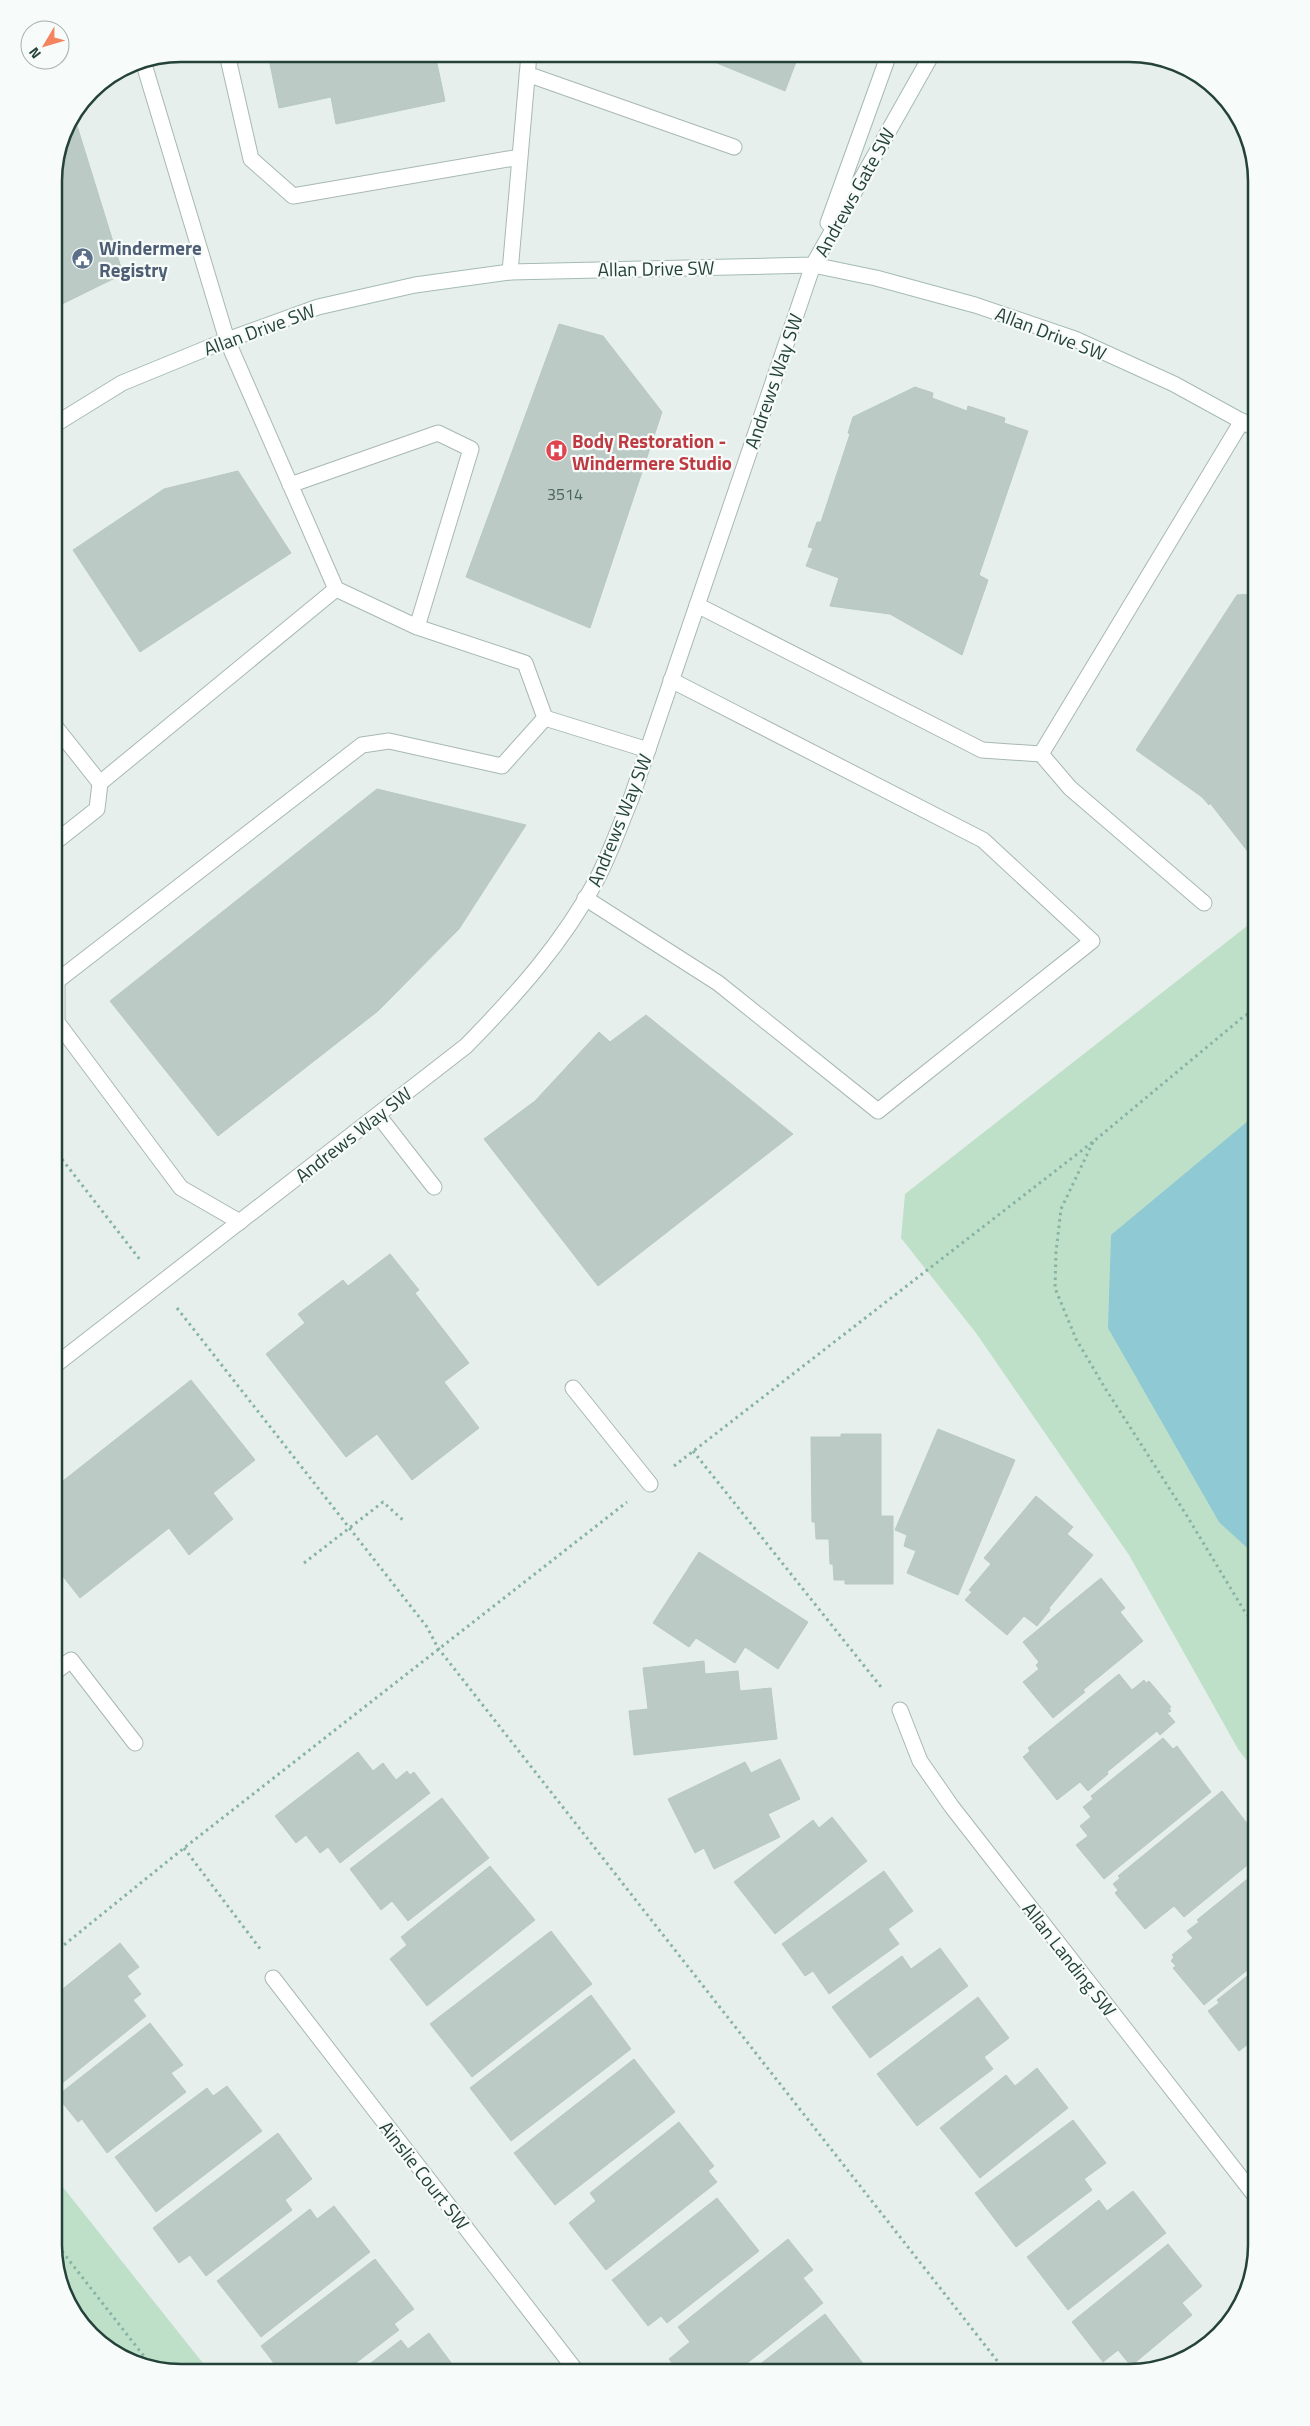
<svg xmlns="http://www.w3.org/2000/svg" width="1310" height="2426" viewBox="0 0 1310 2426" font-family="'Titillium Web',sans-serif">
<rect width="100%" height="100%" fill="#e6efeb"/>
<path fill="#bfe0c8" d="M1256 919V1773L1238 1749 1129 1555 976 1333 901 1238 905 1194Z
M54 2176 210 2372H173L110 2351 64 2294 54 2245Z"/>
<path fill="#8ec9d4" d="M1248 1121 1256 1123V1556L1219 1522 1108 1328 1111 1235Z"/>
<path fill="#bbcac4" stroke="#b8c9c2" d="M268 54H435L445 101 336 124 331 97 279 108Z
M695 54H799L785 91Z
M74 116 123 274 54 308V173L64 132Z
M559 324 603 336 662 412 590 628 466 577Z
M915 387 933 393 932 398 967 411 968 406 1005 418 1004 423 1028 431 979 575 988 580 962 655 890 614 830 606 839 578 806 566 813 548 808 547 817 522H821L850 434 848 433 853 417Z
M238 471 291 553 140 652 73 550 164 489Z
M1256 594V862L1210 803 1209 805 1202 797 1136 750 1237 595Z
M377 789 526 825 459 929 378 1011 218 1136 110 1001Z
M646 1015 793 1134 598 1286 484 1139 535 1101 599 1032 610 1042Z
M390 1254 419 1290 415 1293 469 1363 444 1382 479 1428 412 1480 377 1434 346 1457 266 1354 305 1323 298 1314 343 1280 348 1286Z
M191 1380 255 1460 213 1493 233 1519 189 1555 169 1528 80 1598 54 1565V1488Z
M938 1429 1015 1460 958 1595 907 1573 916 1551 904 1546 907 1535 895 1530Z
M841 1434H881V1516H893V1584H845V1580H834L833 1564H830L829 1539H816L815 1522H812L811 1437H841Z
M1036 1496 1073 1527 1067 1534 1093 1555 1049 1608 1050 1610 1037 1626 1024 1616 1007 1635 965 1600 972 1592 969 1590 991 1564 984 1558Z
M699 1552 808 1622 778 1669 745 1647 735 1663 696 1638 689 1647 653 1623Z
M1101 1578 1125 1608 1120 1612 1143 1641 1083 1690 1085 1692 1053 1718 1023 1682 1039 1669 1036 1665 1039 1662 1023 1642Z
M704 1661 705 1674 738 1671 740 1691 771 1688 777 1739 634 1755 629 1711 648 1709 643 1668Z
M1119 1674 1132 1690 1144 1680 1146 1683 1149 1681 1171 1707 1169 1708 1171 1711 1167 1713 1175 1722 1160 1735 1157 1731 1107 1772 1108 1774 1088 1791 1080 1782 1057 1800 1023 1757 1030 1751 1028 1748Z
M1163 1738 1173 1749 1177 1746 1211 1792 1104 1879 1076 1845 1088 1836 1080 1826 1091 1817 1083 1807 1093 1799 1091 1796Z
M358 1752 373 1771 383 1763 396 1780 407 1771 410 1775 414 1772 430 1793 340 1863 328 1847 320 1853 306 1835 296 1843 275 1816Z
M780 1759 800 1799 768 1814 780 1837 714 1869 704 1848 695 1853 668 1799 745 1762 751 1773Z
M1222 1791 1256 1835V1858L1184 1917 1174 1906 1145 1929 1115 1893 1118 1890 1113 1884 1120 1878 1118 1876Z
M442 1798 489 1858 408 1921 392 1901 381 1910 350 1869Z
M832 1817 867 1861 775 1934 734 1882 813 1820 819 1828Z
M490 1866 535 1920 427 2006 390 1959 407 1945 401 1937Z
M884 1871 913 1911 888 1929 899 1944 829 1994 813 1971 805 1976 782 1944Z
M1256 1872V1963L1204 2005 1173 1968 1176 1966 1171 1961 1174 1957 1172 1955 1193 1938 1187 1931 1199 1922 1197 1920Z
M551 1931 592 1984 472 2077 430 2024Z
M120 1943 139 1967 127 1976 141 1994 133 2000 146 2016 56 2088 54 2085V1996Z
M940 1948 968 1986 870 2058 832 2007 902 1956 911 1969Z
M1256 1969V2038L1239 2051 1208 2011 1219 2003 1217 2000Z
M591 1995 631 2049 511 2141 470 2088Z
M978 1997 1009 2038 984 2057 993 2069 917 2126 877 2074Z
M150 2023 183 2065 171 2073 186 2092 107 2153 82 2119 78 2122 57 2096Z
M634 2059 675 2112 555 2205 514 2153Z
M1037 2068 1068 2108 980 2178 940 2128 1006 2075 1015 2086Z
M227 2086 262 2131 156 2212 115 2157 207 2088 213 2096Z
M1073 2120 1106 2163 1084 2179 1092 2190 1016 2247 975 2193Z
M679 2122 714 2166 708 2171 717 2182 606 2270 569 2223 596 2201 590 2193Z
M278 2133 312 2179 285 2200 292 2210 206 2276 190 2255 179 2263 153 2228Z
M1133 2191 1166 2233 1068 2310 1027 2257 1099 2200 1107 2211Z
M717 2198 759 2251 667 2323 661 2316 648 2326 612 2280Z
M334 2206 370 2252 261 2337 217 2281 310 2209 317 2219Z
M788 2239 813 2270 803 2278 823 2303 736 2372H679L669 2359 690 2342 678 2327Z
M1168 2244 1202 2286 1182 2303 1192 2315 1131 2366 1118 2350 1103 2362 1072 2322Z
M375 2259 414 2309 394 2324 399 2330 344 2372H268L276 2366 261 2346Z
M825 2314 868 2370 866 2372H750Z
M429 2333 458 2372H359L401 2340 408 2349Z"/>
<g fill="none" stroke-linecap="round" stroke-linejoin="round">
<defs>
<path id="lane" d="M227 54 251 159 293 196 520 157
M143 61 227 340 336 589 417 627 525 663 545 718 648 750
M527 74 734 147
M510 272 529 54
M290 485 438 433 471 449 417 627
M697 605 982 750 1041 754 1242 421
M54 725 100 783 336 589
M1041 754 1070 788 1204 903
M54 843 97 809 100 783
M585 898 718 983 878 1111 1092 941 983 840 671 680
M378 1115 434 1187
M240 1222 181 1188 57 1022V981L362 745 389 741 502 766 545 718
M573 1388 650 1484
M54 1673 71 1660 135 1743"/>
<path id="street" d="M54 1366 466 1046C516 995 563 943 597 879 610 854 620 825 631 799L813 265
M900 1710 920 1761 952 1807 1256 2197
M273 1978 577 2372"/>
<path id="secondary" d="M828 223 889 54
M813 265 932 54
M54 425 122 383 227 340 318 307 415 285 510 272 813 265 876 278 975 305 1075 339 1174 384 1256 429"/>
</defs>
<use href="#lane" stroke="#a8b8b2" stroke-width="17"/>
<use href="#street" stroke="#a8b8b2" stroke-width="17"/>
<use href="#secondary" stroke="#a4bbb3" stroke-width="17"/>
<path stroke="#86b3a5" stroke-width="3" stroke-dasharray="2.5 4" stroke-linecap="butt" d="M1093 1142 1061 1209 1056 1252 1055 1288 1076 1339 1105 1388 1187 1516 1245 1612 1256 1625
M54 1149 141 1261
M177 1308 427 1627 438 1648 1006 2372
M693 1451 881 1687
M674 1466 1094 1141 1243 1017 1256 1009
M304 1563 383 1502 404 1521
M184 1848 261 1950
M54 1953 184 1848 627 1502
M54 2241 150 2364"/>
<use href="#lane" stroke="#fff" stroke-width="15"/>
<use href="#street" stroke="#fff" stroke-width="15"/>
<use href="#secondary" stroke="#fff" stroke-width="15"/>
</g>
<defs>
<symbol id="civic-disc" viewBox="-11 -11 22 22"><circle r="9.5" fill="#5c6f8a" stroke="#f7fbf9"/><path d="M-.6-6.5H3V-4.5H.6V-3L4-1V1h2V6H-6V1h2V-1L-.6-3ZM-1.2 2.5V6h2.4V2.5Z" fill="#fff"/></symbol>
<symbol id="hospital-disc" viewBox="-11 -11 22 22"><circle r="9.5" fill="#e0444e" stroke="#f7fbf9"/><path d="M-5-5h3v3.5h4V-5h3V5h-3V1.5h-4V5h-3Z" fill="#fff"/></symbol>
</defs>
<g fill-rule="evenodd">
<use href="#civic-disc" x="70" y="246" width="25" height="25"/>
<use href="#hospital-disc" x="544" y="438" width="25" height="25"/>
</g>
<g text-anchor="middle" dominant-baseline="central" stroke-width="4.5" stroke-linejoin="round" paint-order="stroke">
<g font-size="16" fill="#4a645c">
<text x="565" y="494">3514</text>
</g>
<g font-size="19" fill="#24423a" stroke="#f7fbf9">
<text transform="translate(854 192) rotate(-61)">Andrews Gate SW</text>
<text transform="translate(656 268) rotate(-1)">Allan Drive SW</text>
<text transform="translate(259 329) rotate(-20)">Allan Drive SW</text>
<text transform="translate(1051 333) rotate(21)">Allan Drive SW</text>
<text transform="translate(773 381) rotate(-71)">Andrews Way SW</text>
<text transform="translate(619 820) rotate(-68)">Andrews Way SW</text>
<text transform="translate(353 1134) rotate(-38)">Andrews Way SW</text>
<text transform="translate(1070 1959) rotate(52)">Allan Landing SW</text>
<text transform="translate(425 2175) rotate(52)">Ainslie Court SW</text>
</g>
<g font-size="19" font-weight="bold" fill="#4e5e75" stroke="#f7fbf9" text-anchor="start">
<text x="99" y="247">Windermere<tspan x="99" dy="22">Registry</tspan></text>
</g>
<g font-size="19" font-weight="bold" fill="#be3a42" stroke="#f7fbf9" text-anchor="start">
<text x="572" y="440">Body Restoration -<tspan x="572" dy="22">Windermere Studio</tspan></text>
</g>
</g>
<path d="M0 0H1310V2426H0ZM181 62H1129A119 119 0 0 1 1248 181V2245A119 119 0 0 1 1129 2364H181A119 119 0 0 1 62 2245V181A119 119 0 0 1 181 62Z" fill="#f7fbf9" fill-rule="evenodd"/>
<path fill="none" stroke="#24423a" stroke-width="2.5" d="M181 62H1129A119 119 0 0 1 1248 181V2245A119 119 0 0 1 1129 2364H181A119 119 0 0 1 62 2245V181A119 119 0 0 1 181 62Z"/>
<g transform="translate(45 45) rotate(232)"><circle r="24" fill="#f7fbf9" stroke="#a3b1ad"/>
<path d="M0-4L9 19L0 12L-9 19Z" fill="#f4845f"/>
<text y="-8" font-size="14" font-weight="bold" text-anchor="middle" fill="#24423a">N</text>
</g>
</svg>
